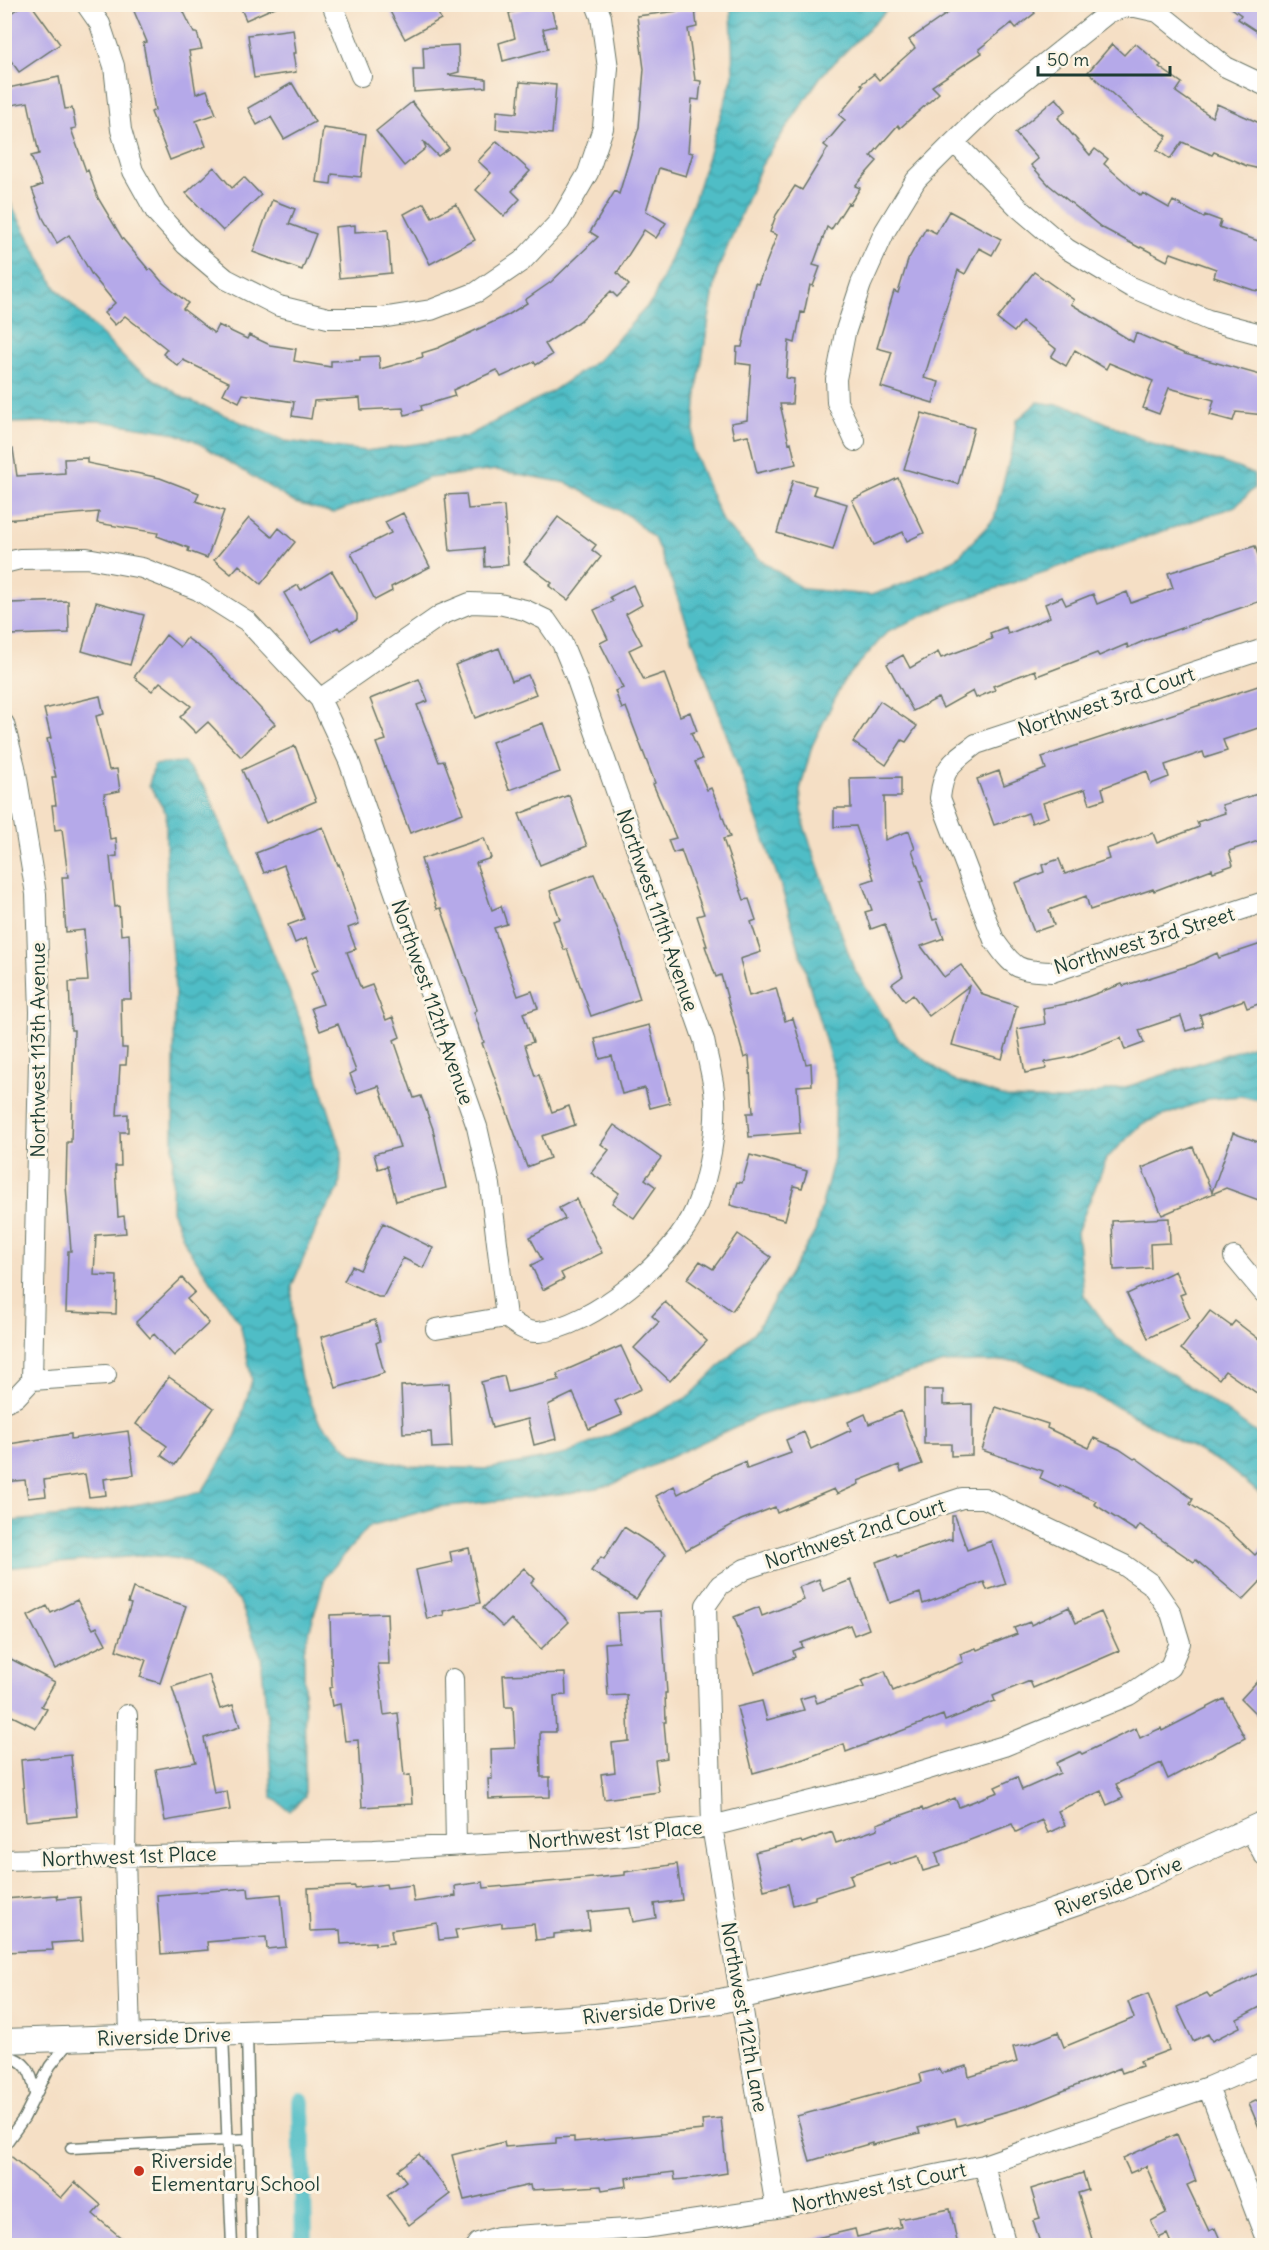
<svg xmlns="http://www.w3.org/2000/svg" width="1269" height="2250" viewBox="0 0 1269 2250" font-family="Delius,sans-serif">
<defs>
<pattern id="water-waves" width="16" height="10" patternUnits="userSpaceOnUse" patternTransform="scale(1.5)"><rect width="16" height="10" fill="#4fbdc6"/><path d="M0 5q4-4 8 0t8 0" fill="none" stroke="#419ba2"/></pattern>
</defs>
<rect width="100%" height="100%" fill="#fcf5e5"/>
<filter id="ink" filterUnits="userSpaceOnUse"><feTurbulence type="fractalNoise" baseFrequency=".0167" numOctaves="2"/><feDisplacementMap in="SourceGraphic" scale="12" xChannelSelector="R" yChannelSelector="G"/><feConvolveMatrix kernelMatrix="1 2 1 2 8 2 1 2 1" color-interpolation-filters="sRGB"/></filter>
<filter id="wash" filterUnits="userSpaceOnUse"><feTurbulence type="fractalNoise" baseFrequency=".008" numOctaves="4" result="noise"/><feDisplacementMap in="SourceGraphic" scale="24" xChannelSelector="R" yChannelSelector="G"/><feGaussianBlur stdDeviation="1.35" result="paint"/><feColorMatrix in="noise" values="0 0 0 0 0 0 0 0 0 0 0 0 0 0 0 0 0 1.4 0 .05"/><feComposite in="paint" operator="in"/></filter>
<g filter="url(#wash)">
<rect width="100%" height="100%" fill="#f5dfc5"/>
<path fill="url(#water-waves)" stroke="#377d7d" stroke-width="1.5" d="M731 5H892L821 76 761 166 717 272 698 384 692 448 722 521 759 559 803 589 871 595 906 583 956 559 994 519 1013 445 1016 421 1038 402 1071 407 1157 446 1221 462 1254 474V488L1236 506 951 604 888 631 843 682 812 746 800 790 804 826 854 969 899 1040 952 1080 1008 1098 1065 1100 1129 1086 1264 1042V1101L1241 1096 1208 1099 1142 1124 1107 1158 1077 1232 1084 1295 1115 1337 1223 1409 1264 1439V1497L1223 1464 1102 1399 1019 1361 945 1363 809 1400 758 1416 611 1485 570 1493 439 1507 369 1526 325 1577 304 1650 305 1796 290 1811 272 1797 269 1738 261 1656 239 1600 188 1560 148 1555 5 1568V1522L92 1513 202 1492 236 1436 252 1380 240 1323 187 1247 172 1210 175 989 166 891V813L149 785 154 765 184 762 207 790 297 1011 342 1152 339 1189 320 1219 292 1286 293 1335 301 1379 319 1421 353 1454 409 1466 487 1469 567 1454 642 1421 690 1396 757 1329 815 1232 834 1158 836 1078 782 889 669 574 654 538 626 514 567 483 496 470 429 478 333 513 295 503 194 440 170 432 100 421 5 423V188L6 195 56 288 130 364 184 398 285 441 366 451 466 437 551 392 598 360 653 300 695 198 733 76Z"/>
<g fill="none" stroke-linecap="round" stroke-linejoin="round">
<path stroke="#4fbdc6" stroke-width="18" d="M301 2102 304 2246"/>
</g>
<g id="blocks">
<path fill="#b5a9e9" d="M24 4H31L60 44 19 72 4 51V18Z
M131 4H180L194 33H197L202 49 189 51 196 94 207 90 216 114 196 121 206 146 170 160 151 112 155 110 143 43 147 42Z
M239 4H282L246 20Z
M386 4H433L441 19 405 39Z
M540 4H550L556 26 543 29 548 49 503 61 499 43 515 38 509 13Z
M961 4H1028L1035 13 1016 28 1012 23 979 49 982 53 932 86 939 93 900 128 898 125 871 156 877 161 855 186 860 188 850 204 848 203 831 230 827 227 813 265 820 267 813 286 810 285 804 313 801 312 795 343 789 341 786 378 794 379 792 404H780L789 443 791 442 796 464 757 473 748 435 734 438 731 423 747 420 751 365 736 363 737 347H742L755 283 758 284 777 235 770 232 776 215 795 186 802 190 828 148 824 145 845 120 839 115 863 86 861 84 874 74 879 80 915 48 909 40Z
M1226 4H1264V36L1238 19 1241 15Z
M695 9 697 27 688 29 695 80 701 81 699 100 692 99 688 152 693 153 686 176 659 168 646 211 666 223 656 238 644 230 617 273 629 285 617 297 611 291 580 321 545 344 552 355 536 365 534 362 501 377 497 370 453 390 455 396 421 406 422 410 405 415 403 408 361 410 360 398 314 401 311 419 292 416 294 402 243 394 239 402 223 394 229 382 183 360 178 366 163 354 167 349 125 316 115 325 104 313 115 303 92 275 69 235 57 243 43 218 32 189 42 185 31 156 39 154 28 102 12 105 8 88 59 77 65 109 72 108 76 128 71 129 86 171 88 170 98 198 122 238 149 270 151 269 163 283 188 303 183 309 214 333 218 325 247 339 249 335 270 345 296 349 294 361 331 367V361L360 360V357L379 356 380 369 423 357 422 353 438 348 508 315 527 303 525 300 551 282 598 237 590 232 615 191 619 194 639 127 644 69 637 16Z
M293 29 296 53H293L296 72 254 78 248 35Z
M1135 43 1161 65 1159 67 1182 83 1176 92 1212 117 1217 104 1264 125V170L1247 166 1214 152 1212 155 1182 142 1170 159 1157 150 1167 136 1137 116 1088 72 1112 44 1124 55Z
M458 45 459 72 448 75 486 79V87L414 92 413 70H424L423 47Z
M520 82 556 85 552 134 496 129 497 111 517 113Z
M292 83 315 122 284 139 271 117 257 125 248 108Z
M1056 98 1066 110 1058 118 1090 155 1095 149 1108 159 1104 164 1141 196 1143 193 1169 208 1173 201 1204 218 1205 215 1221 221 1219 227 1264 243V292L1253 290 1214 277 1216 269 1171 253 1167 261 1141 247 1140 248 1101 227 1049 185 1031 165 1038 159 1015 133Z
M412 102 449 148 438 156 423 141 426 148 404 166 376 131Z
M323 128 366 134 361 177 332 174 331 184 316 182Z
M497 141 530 171 512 191 520 199 504 216 476 190 491 173 478 161Z
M214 167 232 188 244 177 261 195 223 231 186 193Z
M272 200 295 209 289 224 316 234 302 270 253 252Z
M424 203 432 217 456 204 475 240 430 264 404 214Z
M949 211 1001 239 992 255 979 248 965 274 958 270 924 378 939 382 933 403 881 387 892 352 877 348 894 291 898 293 908 260 926 228 936 233Z
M355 225V232L388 230 391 273 339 278 335 227Z
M1034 272 1074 300 1071 304 1133 342 1136 333 1185 354 1264 376V415L1236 412 1233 421 1210 415 1214 400 1169 388 1159 414 1143 408 1153 381 1109 363 1106 369 1075 350 1066 366 1051 357 1056 349 1022 322 1014 332 997 319Z
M922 413 974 428 958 484 904 469Z
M13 449 17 476 65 473 64 459 87 458V463L160 478 199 493 196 501 224 511 207 558 188 551 189 548 157 536 158 533 97 523 99 512 4 520V450Z
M898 478 924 533 907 541 903 532 874 545 852 500Z
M793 480 816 486 813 494 847 504 833 550 777 533Z
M466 494 468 509 504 506 508 565 485 567 484 548 450 551 445 495Z
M403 513 430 567 391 587 392 591 375 600 351 553 391 533 385 522Z
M558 517 596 545 592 550 601 557 568 600 549 586 552 583 524 562Z
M249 518 272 537 279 528 295 542 261 584 239 565 231 574 214 560Z
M1255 546 1264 573V600L1146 640 1128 648 1127 644 1099 656 1097 653 1037 676 1035 670 993 686 995 690 976 698 973 691 943 708 938 698 913 711 887 664 903 655 910 668 938 652 941 658 992 639 990 633 1006 627 1008 634 1050 617 1045 604 1062 597 1066 605 1093 594 1097 604 1127 592 1131 603 1173 588 1168 573Z
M332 571 357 614V620L340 630 338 627 312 642 284 593 298 585 301 590Z
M633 585 642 605 626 614 642 644 629 650 644 680 664 673 680 716 690 712 697 731 691 733 702 759 695 762 707 790 711 788 720 809 730 837 723 839 744 900 749 899 756 920 751 922 761 952 740 959 749 996 776 988 785 1021 793 1018 806 1064 811 1063 812 1085 797 1086 800 1133 749 1137 747 1113H753L749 1056 744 1058 721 975 716 977 705 946H707L697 916 704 914 681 850 673 853 668 840 676 838 653 784 655 783 626 707 622 709 615 691 623 688 600 643 608 639 594 610 613 601 610 597Z
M68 601 69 633 11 635 10 603Z
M96 602 144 615 130 665 82 651Z
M166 635 180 647 187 638 211 656 275 724 241 757 208 722 196 733 180 717 191 706 160 682 152 691 134 677Z
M499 648 512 681 528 675 536 694 475 718 455 665Z
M419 679 428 701 417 705 439 762 444 761 463 813 410 833 376 743 386 740 370 699Z
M1264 684V726L1223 740 1227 751 1205 758 1203 752 1165 765 1169 777 1151 784 1147 771 1102 788 1105 799 1090 804 1085 789 1043 803 1048 817 1032 823 1028 813 994 825 977 779 999 771 1004 785 1046 769 1042 757Z
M100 696 104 714 96 716 109 770 117 769 120 791 104 794 110 839 116 838 117 856 110 857 115 907 119 906 121 935 129 934 130 955 131 999H121L122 1048H127L126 1065H120L117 1115 128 1114V1132H120L121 1166H115L118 1217 124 1216 126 1233 96 1235 94 1275 117 1276 116 1314 66 1312 68 1251H71L66 1186 67 1142H71L74 1030H71L69 982 88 981 84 930 66 932 62 877H68L62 829 55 830 52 805H56L52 777H56L47 739 51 738 44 709Z
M880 701 917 726 906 742 902 740 886 765 853 742Z
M543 723 560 772 509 790 492 742Z
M295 746 316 801 266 823 242 770Z
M901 777V797H884L885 840 909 831 915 849 912 850 923 881 920 882 933 920 937 919 944 938 921 946 944 977 961 965 983 995 1017 1006 1002 1059 952 1045 969 986 929 1016 913 995 905 1001 892 984 903 976 885 924 871 929 865 912 872 910 862 883 874 879 856 826 834 827V808H851L850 778Z
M1264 792V839L1229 851 1233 865 1213 872 1212 869 1154 891 1153 889 1090 910 1086 896 1049 910 1054 925 1034 932 1015 883 1044 872 1042 865 1059 859 1065 874 1109 859 1106 849 1153 833 1157 843 1199 827 1197 822 1225 813 1222 805Z
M569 795 587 846 540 865 519 814Z
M323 827 338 865 339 864 359 924 348 928 356 949 347 952 361 989 372 985 386 1020 393 1017 400 1037 394 1040 414 1098 421 1096 433 1129 446 1188 396 1201 387 1166 378 1169 374 1154 400 1147 379 1086 357 1093 350 1074 356 1071 338 1024 320 1031 311 1008 323 1004 311 973 318 970 306 938 295 943 288 925 304 919 284 865 264 873 256 853Z
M484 838 491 858 476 863 492 910 501 906 507 924 494 928 518 996 532 991 538 1008 523 1013 533 1042 525 1045 535 1076 539 1075 552 1112 569 1106 575 1125 542 1136 550 1158 527 1167 482 1043 484 1042 474 1012 477 1010 441 908 437 909 421 859Z
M594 874 618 930 640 999 591 1016 567 949 564 950 553 921 560 919 550 891Z
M1264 943V1002L1247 1008 1244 1000 1200 1015 1203 1026 1186 1031 1181 1016 1139 1030 1144 1043 1125 1050 1121 1038 1072 1057 1045 1062 1046 1069 1025 1073 1017 1029 1045 1024 1043 1008 1071 1003 1122 984 1123 986 1194 964 1217 953 1219 958Z
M649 1025 670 1103 650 1108 645 1088 622 1094 612 1056 600 1059 595 1039Z
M614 1125 661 1158 645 1179 656 1187 634 1218 612 1203 619 1193 591 1173 609 1150 601 1144Z
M1233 1133 1264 1144V1202L1226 1188 1162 1215 1142 1168 1193 1147 1212 1192Z
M750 1155 807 1171 802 1188 794 1186 785 1220 730 1205 737 1182 742 1183Z
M576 1199 602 1253 561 1273 564 1279 543 1290 531 1265 542 1260 530 1237 565 1219 559 1208Z
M1169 1218 1170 1243 1150 1244 1151 1268 1114 1270 1112 1221Z
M383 1223 433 1248 423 1268 403 1258 383 1297H378L344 1281 352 1266 360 1270Z
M738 1234 771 1257 732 1311 687 1279 700 1261 713 1269Z
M1175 1271 1185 1293 1180 1295 1190 1318 1148 1338 1127 1294Z
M182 1278 195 1292 187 1299 209 1323 174 1356 154 1334 150 1338 136 1322Z
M665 1302 707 1341 670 1381 634 1348 659 1322 652 1316Z
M1210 1311 1231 1326 1235 1321 1264 1343V1398L1225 1371 1219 1379 1181 1349Z
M375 1320 380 1341 376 1343 384 1373 336 1388 321 1337Z
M621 1346 641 1389 615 1401 622 1415 589 1429 573 1393 548 1405 556 1439 534 1445 528 1419 492 1428 481 1382 504 1376 508 1392 559 1380 557 1374Z
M169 1377 214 1408 175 1465 161 1455 167 1446 136 1424Z
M449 1383 452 1447 432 1448 431 1432 403 1433 401 1386Z
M924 1390H943V1405L972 1404V1455L951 1456V1444H924Z
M996 1407 1048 1424 1047 1428 1089 1448 1094 1438 1119 1449 1134 1459 1136 1458 1193 1499 1190 1504 1226 1528 1255 1555 1264 1546V1578L1243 1600 1196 1560 1194 1562 1140 1525 1136 1531 1094 1504 1096 1501 1060 1485 1059 1487 1040 1478 1043 1471 982 1450Z
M901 1411 922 1464 901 1472 899 1465 858 1481 859 1484 837 1494 834 1489 777 1513 775 1507 741 1520 686 1550 656 1496 674 1486 678 1494 720 1472 745 1462 747 1469 791 1453 786 1440 804 1432 811 1449 851 1430 848 1422 865 1414 869 1424Z
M128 1431 134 1475 104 1479 106 1495 89 1497 85 1474 44 1480 46 1496 28 1498 25 1480 4 1482V1445L71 1434V1439Z
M952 1516H955L967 1550 991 1541 1006 1584 987 1590 984 1582 923 1604 920 1593 890 1603 876 1562 896 1555 897 1557 951 1539 952 1541Z
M624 1527 666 1554 636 1599 591 1571 601 1557 604 1559Z
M469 1548 480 1603 443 1611 444 1615 427 1619 416 1570 452 1562 450 1552Z
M524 1568 535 1579 531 1583 569 1622 541 1649 511 1619 503 1627 483 1608Z
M819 1579 823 1591 851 1580 869 1629 854 1635 850 1625 801 1643 803 1647 793 1651 795 1657 755 1673 734 1617 759 1607 762 1616 804 1600 799 1587Z
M133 1588 186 1606 160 1683 140 1677 146 1660 116 1650 131 1604 128 1603Z
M77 1600 93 1629 97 1627 106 1644 55 1669 28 1616 47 1606 51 1613Z
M1069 1607 1076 1623 1101 1612 1119 1651 1033 1688 1030 1681 993 1696 995 1701 945 1721 943 1715 846 1752 844 1744 804 1759 753 1773 737 1707 762 1701 767 1720 804 1710 800 1699 814 1695 817 1703 864 1687 861 1681 885 1671 893 1691 963 1662 960 1654 976 1648 977 1650 1017 1634 1014 1628 1030 1622 1031 1625Z
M661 1611 667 1693H665L666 1722H664L667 1758 655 1760 659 1792 604 1799 601 1774 615 1772 612 1743 629 1741 627 1695 608 1696 605 1643 619 1642 617 1613Z
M387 1613 389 1664H378L384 1715 398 1713 404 1776 410 1775 412 1804 362 1807 358 1740 345 1741 340 1704 332 1706 329 1688 332 1687 330 1615Z
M11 1659 55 1682 41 1706 47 1709 36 1728 4 1712V1671Z
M565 1673 566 1695 554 1696 556 1732H540L541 1777H550V1797L489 1799 488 1779H492L491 1749 515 1748 513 1707H505L503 1675Z
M1264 1674V1722L1241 1699Z
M209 1675 220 1709 233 1705 240 1727 204 1738 214 1793 227 1791 230 1810 165 1821 156 1769 196 1762 172 1687Z
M1224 1699 1245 1738 1168 1779 1161 1763 1116 1784 1123 1798 1107 1805 1101 1791 1058 1811 1065 1825 1048 1833 1042 1820 1016 1832 1012 1824 936 1853 940 1866 923 1871 918 1856 890 1865 889 1862 850 1875 853 1884 815 1896V1899L793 1905 788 1884 764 1890 755 1852 801 1841 802 1843 832 1832 836 1843 878 1829 877 1824 922 1808 923 1811 955 1798 959 1807 998 1792 995 1787 1017 1777 1022 1790 1060 1773 1056 1763 1080 1752 1082 1754 1136 1728 1140 1738 1161 1728 1162 1731Z
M71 1755 77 1816 26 1821 21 1760Z
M677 1864 682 1900 654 1904 656 1918 633 1922 630 1908 588 1912 590 1930 554 1934V1938L536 1940 534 1924 502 1927V1923L455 1930 457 1938 439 1940 437 1923 391 1930 393 1943 375 1945V1942L341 1944 340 1930 310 1931 308 1888 355 1886V1888L386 1884 387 1888 412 1885 414 1902 456 1896 455 1886 483 1882 484 1888 548 1882 625 1875V1872Z
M248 1888 249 1897 281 1894 286 1947 267 1949 266 1937 207 1942 208 1950 161 1954 157 1895Z
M57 1895 58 1899 80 1897 83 1941 52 1943 53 1950 4 1952V1899Z
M1259 1973 1264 1984V2005L1237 2019 1240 2027 1212 2041 1208 2034 1193 2041 1177 2007 1207 1993 1210 1997Z
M1148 1994 1169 2050 1140 2061 1142 2066 1122 2073 1120 2068 1028 2105 981 2119 957 2126 955 2118 918 2128 920 2133 872 2145V2143L810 2161 797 2116 922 2082 920 2074 939 2069 941 2073 967 2066 969 2077 1017 2062 1013 2047 1029 2044 1058 2032 1064 2047 1134 2018 1128 2002Z
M1264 2097V2139L1249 2104Z
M721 2118 727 2173 696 2178 675 2180 674 2172 626 2178 627 2186 602 2190 601 2186 531 2190 530 2185 464 2200 452 2155 504 2142 505 2147 556 2143V2138L574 2137V2142L703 2130 702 2120Z
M1177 2134 1196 2181 1187 2185 1209 2231 1215 2228 1223 2246H1172L1167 2234 1159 2238 1151 2221 1166 2213 1146 2166 1130 2173 1123 2158Z
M4 2153H7L61 2198 75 2182 101 2205 93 2214 131 2246H4Z
M419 2154 450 2194 409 2225 387 2195 406 2181 398 2170Z
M1083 2173 1088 2190 1078 2193 1094 2246H1041L1033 2221 1040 2219 1031 2189Z
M950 2209 958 2246H809L808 2240 855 2229 857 2237 901 2227 899 2219Z"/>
</g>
</g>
<g filter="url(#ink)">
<use href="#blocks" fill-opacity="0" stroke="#6a7667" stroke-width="1.5"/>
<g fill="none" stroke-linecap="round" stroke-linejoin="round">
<defs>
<path id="service" d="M247 2033 252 2246
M223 2034 232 2246
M4 2054C27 2061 32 2071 35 2094
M4 2146 24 2118 50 2066 69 2042
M71 2148 249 2139"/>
<path id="minor" d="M86 4 100 24 114 66 121 130 133 171 156 212 186 245 226 279 279 306 328 318H381L431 310 477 292 522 261 560 221 588 173 603 128 608 68 601 17 596 4
M332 4 361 76
M954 142 1019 208 1067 249 1129 286 1208 320 1264 335
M855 441 837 402 836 379 845 333 861 284 885 231 916 180 954 142 988 109 1109 12 1131 6 1158 12 1226 67 1264 85
M4 563 20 559 87 558 142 568 198 590 247 621 320 699 349 761 477 1127 490 1185 506 1317
M1264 649 976 744C951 763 944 766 940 798L994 940C1015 970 1017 970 1052 972L1264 902
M320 699 441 615 470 603 499 604 525 610 546 620 562 643 576 677 704 1040C707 1057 712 1073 714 1090 719 1123 708 1179 695 1210 675 1258 591 1328 538 1332 526 1333 515 1324 506 1317L436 1329
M4 724 15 767 36 894 40 1012 32 1380
M1234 1257 1264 1293
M4 1402 16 1397 32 1380 106 1375
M453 1679 456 1845
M127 1715 125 1856 130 2037
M1251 1831 1264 1855
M4 1860 374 1850 593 1838 712 1826 876 1785 1004 1746 1129 1695 1170 1667 1180 1643 1171 1613 1151 1584 1124 1565 984 1498H962L745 1569 720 1585 706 1605 712 1826 776 2208
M1208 2087 1264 2234
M984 2165 1006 2246
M476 2246 478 2243 498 2237 644 2228 776 2208 984 2165 1208 2087 1264 2063"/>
<path id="tertiary" d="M4 2041 422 2027 587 2017 721 2001 892 1961 972 1939 1116 1890 1264 1823"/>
</defs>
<use href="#service" stroke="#6a7667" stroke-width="13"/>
<use href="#minor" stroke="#6a7667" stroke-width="22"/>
<use href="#tertiary" stroke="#6a7667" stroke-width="26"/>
<use href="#service" stroke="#fff" stroke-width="10"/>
<use href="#minor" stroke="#fff" stroke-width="20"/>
<use href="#tertiary" stroke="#fff" stroke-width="24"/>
</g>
</g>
<circle fill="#c8321e" stroke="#fcf5e5" stroke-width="2" cx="139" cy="2171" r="6"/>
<g text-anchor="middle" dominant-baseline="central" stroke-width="6" stroke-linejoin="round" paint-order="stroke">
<g font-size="20" fill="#1f3d34" stroke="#fcf5e5">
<text transform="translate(1106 701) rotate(-18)">Northwest 3rd Court</text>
<text transform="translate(658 910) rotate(71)">Northwest 111th Avenue</text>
<text transform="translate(1144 940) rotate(-17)">Northwest 3rd Street</text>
<text transform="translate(433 1002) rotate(71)">Northwest 112th Avenue</text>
<text transform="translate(37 1050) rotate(-90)">Northwest 113th Avenue</text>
<text transform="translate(855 1533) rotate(-18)">Northwest 2nd Court</text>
<text transform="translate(615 1834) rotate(-5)">Northwest 1st Place</text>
<text transform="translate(129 1856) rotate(-2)">Northwest 1st Place</text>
<text transform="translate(1118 1886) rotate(-21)">Riverside Drive</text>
<text transform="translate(649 2009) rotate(-7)">Riverside Drive</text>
<text transform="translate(745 2017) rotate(80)">Northwest 112th Lane</text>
<text transform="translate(164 2036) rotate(-2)">Riverside Drive</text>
<text transform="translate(879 2187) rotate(-12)">Northwest 1st Court</text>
</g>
<g font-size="20" fill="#1f3d34" stroke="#fcf5e5" text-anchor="start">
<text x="151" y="2160">Riverside<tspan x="151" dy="23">Elementary School</tspan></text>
</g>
</g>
<rect width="1269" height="2250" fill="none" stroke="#fcf5e5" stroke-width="24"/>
<path d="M1038 66v9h132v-9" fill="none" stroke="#1f3d34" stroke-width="3"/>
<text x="1047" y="66" font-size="18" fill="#1f3d34" stroke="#fcf5e5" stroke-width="4.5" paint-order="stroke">50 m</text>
</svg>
